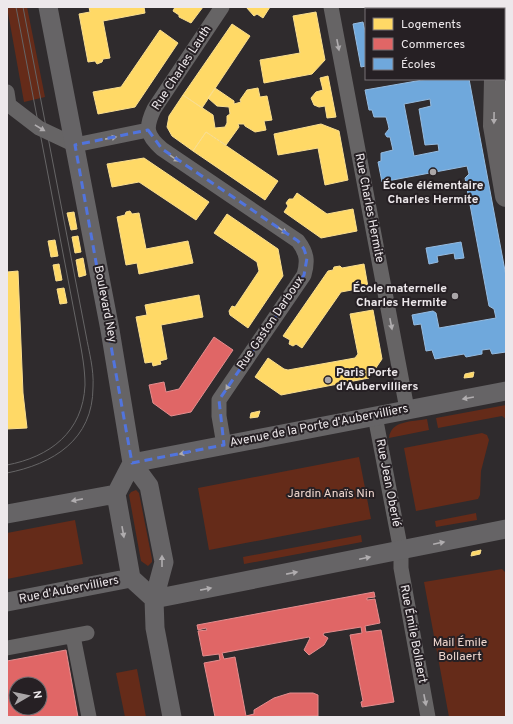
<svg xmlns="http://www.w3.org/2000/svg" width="513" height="724" viewBox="0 0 513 724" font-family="Overpass,sans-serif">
<rect width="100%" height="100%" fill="#2f2b2d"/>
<path fill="#652b19" d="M7 7H27L45 97 24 102Z
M438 7H477V9H439Z
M506 405V419L502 416 438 428 436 418Z
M427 419 429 430 389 438C391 420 412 422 427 419Z
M482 433 487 435 489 440 481 471 480 495 478 499 416 511 404 448Z
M359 457 371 519 209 550 198 488Z
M136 490 139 493 152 559V562L148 566 141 561 129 495 131 492Z
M476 513 477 520 436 527 435 521Z
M75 520 83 564 7 579V533Z
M361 535 362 542 244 564 243 557Z
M502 569 506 573V717H449L424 582Z
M137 669 146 717H125L116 673Z"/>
<path fill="#ffd966" stroke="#fade8e" d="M89 7H144L145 13 103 21 110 58 103 59 102 62 97 64 95 61 88 62 79 14 90 12Z
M175 7H203L191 23 179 17V15L173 11Z
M246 7H270L263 18 257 14 254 16Z
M316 12 325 60 312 74 264 83 260 60 300 53 293 16Z
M232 24 250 36 202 108 183 95Z
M160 30 178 43 135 107 98 114 93 92 121 87Z
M328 76 336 117 327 118 325 106 319 107 314 105 311 98 316 92 323 90 320 78Z
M215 88 234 101V104L241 102 240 100 247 90 258 88 260 97 267 96 272 120 264 121 266 130 255 132 245 126 244 124H238L239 127 226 145 206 132 193 151 172 136 167 127 169 116 183 95 213 115 215 128 225 127 227 123V116L230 114 229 107 217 106 208 98Z
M321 124 339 131 348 180 325 185 318 148 278 155 274 134Z
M206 132 278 181 265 200 193 151Z
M144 158 209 202 196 220 139 182 112 187 107 164Z
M297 193 327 214 353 209 357 231 321 238 284 212 288 206 286 203 289 199H293Z
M130 211 132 214 139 213 146 249 188 241 193 263 139 274 137 263 126 265 117 217 125 215 126 212Z
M74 212 77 229 71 230 67 213Z
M227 214 278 249 283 276 248 328 230 315 229 311 232 306 235 307 259 271 257 262 214 233Z
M78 236 81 252 75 253 72 237Z
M55 240 58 256 51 257 48 241Z
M83 258 86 275 79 277 76 260Z
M59 264 62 280 56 281 53 265Z
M364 264 368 287 341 292 302 348 296 344 293 346 289 344 290 340 283 336 328 271 333 270 334 267 340 266 342 268Z
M18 271 23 393 27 428 7 429V272Z
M64 288 67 303 60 304 57 289Z
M199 295 203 317 161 325 167 359 160 361 161 364 153 366 152 362 145 363 136 317 147 315 145 305Z
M373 310 382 359 369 378 281 395 255 377 268 358 284 369 288 370 355 358 358 354 350 314Z
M474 372 473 377 464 378 465 374Z
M260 411 258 417 250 418 251 413Z
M481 550 480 554 471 556 472 552Z"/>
<path fill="#e06666" stroke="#e48d8e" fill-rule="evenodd" d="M214 337 233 350 191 412 171 416 153 403 149 385 164 382 166 392 179 389Z
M374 592 375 597 367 598V600L375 599 380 623 365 626 366 632 381 630 394 702 362 707 361 702 363 701 350 635 362 633 361 627 324 633 323 635 328 638 324 645 309 655 304 650 310 638 309 637 222 653 224 659 235 657 246 716 254 714V710L274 698 290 693H313L318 695V716L215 717 204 663 220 660 219 654 203 656 198 631 207 630 206 628 198 630 197 625Z
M66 650 78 717H7V661ZM16 684H40V708H16Z"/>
<path fill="#6fa8dc" stroke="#95bbe0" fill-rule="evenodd" d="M412 7H438L439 9H413Z
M363 22 366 36V66L361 67 353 24Z
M428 79H469L506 276V352L492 354 490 349 482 350V354L466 357 464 354 435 359 432 350 426 351 421 324 414 325 412 315 433 311 436 313 439 328 496 318 494 309 489 306 465 178 469 174 467 166 382 182 378 162 381 161V153L393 150 390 137H387L385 134 389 129 388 124 386 117H374L372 110H369L365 90ZM430 99 431 106 419 109 425 145 438 144 439 151 414 156 404 104Z
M461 242 464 258 455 259 454 253 437 256 438 262 429 264 426 248Z"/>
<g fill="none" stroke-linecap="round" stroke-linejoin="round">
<path stroke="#666465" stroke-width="15" d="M222 7 154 109C145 128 146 135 162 149L298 241C307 253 308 261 304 275L219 400V416L224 445
M331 7 407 409
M7 92 9 105 39 128 75 145 148 130
M375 416 401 551V568L428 717
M73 636 89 717
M7 648 87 633"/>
<path stroke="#666466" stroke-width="19" d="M48 7 110 330 132 463 149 486 164 562 154 599 155 628 172 717
M132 463 506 391
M132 463 116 494 131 578 154 599
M7 514 116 494
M154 599 506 529
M7 602 131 578"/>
<path stroke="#656263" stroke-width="22" d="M496 9V7
M495 79 494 126 506 196"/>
<path stroke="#666566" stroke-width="1" d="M7 465C50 457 83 432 85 385 85 369 82 353 79 337L16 7
M7 473C53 464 93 440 93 387 94 369 89 352 86 335L23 7"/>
</g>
<defs><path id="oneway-solid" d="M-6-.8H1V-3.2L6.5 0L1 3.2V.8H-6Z"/></defs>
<g fill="#b0adaf">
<use href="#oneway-solid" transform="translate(338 45) rotate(79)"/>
<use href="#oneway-solid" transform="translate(40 128) rotate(31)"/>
<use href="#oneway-solid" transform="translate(111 138) rotate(-11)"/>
<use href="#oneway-solid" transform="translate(174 158) rotate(34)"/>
<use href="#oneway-solid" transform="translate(282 230) rotate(34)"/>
<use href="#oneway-solid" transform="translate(391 324) rotate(79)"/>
<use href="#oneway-solid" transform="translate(229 385) rotate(124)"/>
<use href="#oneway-solid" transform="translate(468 398) rotate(170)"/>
<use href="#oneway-solid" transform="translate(185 453) rotate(169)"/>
<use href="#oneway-solid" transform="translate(77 500) rotate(169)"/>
<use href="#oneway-solid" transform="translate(123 532) rotate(80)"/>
<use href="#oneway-solid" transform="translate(439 543) rotate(-12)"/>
<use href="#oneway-solid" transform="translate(365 558) rotate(-12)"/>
<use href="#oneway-solid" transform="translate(162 561) rotate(-90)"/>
<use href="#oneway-solid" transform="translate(292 573) rotate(-11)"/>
<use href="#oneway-solid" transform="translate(206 589) rotate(-11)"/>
<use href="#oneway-solid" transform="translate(425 700) rotate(79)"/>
</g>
<use fill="#b0acae" href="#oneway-solid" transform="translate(494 118) rotate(91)"/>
<path fill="none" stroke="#5174dd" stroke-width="3" stroke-dasharray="8 5" stroke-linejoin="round" d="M148 130 162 149 298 241 304 249 307 258 304 275 219 400 224 445 132 463 75 145Z"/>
<g fill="#aaa6a8" stroke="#262024" stroke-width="1.5">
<circle cx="433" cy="172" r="4"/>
<circle cx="455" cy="296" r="4"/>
<circle cx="328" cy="380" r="4"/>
</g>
<g text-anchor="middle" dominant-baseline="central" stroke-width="4" stroke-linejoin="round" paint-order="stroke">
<g font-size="12" fill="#ede8eb" stroke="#262024">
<text transform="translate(182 68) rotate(-57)">Rue Charles Lauth</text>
<text transform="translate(369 208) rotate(79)">Rue Charles Hermite</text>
<text transform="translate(105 304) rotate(79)">Boulevard Ney</text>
<text transform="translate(271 323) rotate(-56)">Rue Gaston Darboux</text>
<text transform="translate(319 426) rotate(-11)">Avenue de la Porte d'Aubervilliers</text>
<text transform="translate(388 483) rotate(79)">Rue Jean Oberlé</text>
<text transform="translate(69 590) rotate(-11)">Rue d'Aubervilliers</text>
<text transform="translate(413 634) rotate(79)">Rue Émile Bollaert</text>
</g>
<g font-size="12" font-weight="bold" fill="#ede8eb" stroke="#262024">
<text x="433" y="186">École élémentaire<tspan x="433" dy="14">Charles Hermite</tspan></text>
<text x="447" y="289" text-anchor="end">École maternelle<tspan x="447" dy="14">Charles Hermite</tspan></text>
<text x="336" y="373" text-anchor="start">Paris Porte<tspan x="336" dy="14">d'Aubervilliers</tspan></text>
</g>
<g font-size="12" fill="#f0d8d0" stroke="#262024">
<text x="331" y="494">Jardin Anaïs Nin</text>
<text x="460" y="643">Mail Émile<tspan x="460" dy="14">Bollaert</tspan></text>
</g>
</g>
<rect width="513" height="724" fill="none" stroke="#ede8eb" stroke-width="16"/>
<rect x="365" y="8" width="140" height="72" fill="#262024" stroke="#767074"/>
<rect x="373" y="18" width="20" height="12" fill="#ffd966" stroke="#767074"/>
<text x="401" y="28" font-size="12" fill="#ede8eb">Logements</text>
<rect x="373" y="38" width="20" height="12" fill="#e06666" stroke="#767074"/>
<text x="401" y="48" font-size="12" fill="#ede8eb">Commerces</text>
<rect x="373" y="58" width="20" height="12" fill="#6fa8dc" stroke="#767074"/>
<text x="401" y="68" font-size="12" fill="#ede8eb">Écoles</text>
<g transform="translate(28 696) rotate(81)"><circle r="19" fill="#262024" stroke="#767074"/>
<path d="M0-3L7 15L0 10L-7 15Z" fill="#aaa6a8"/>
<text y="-6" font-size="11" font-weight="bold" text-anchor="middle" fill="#ede8eb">N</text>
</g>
</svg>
